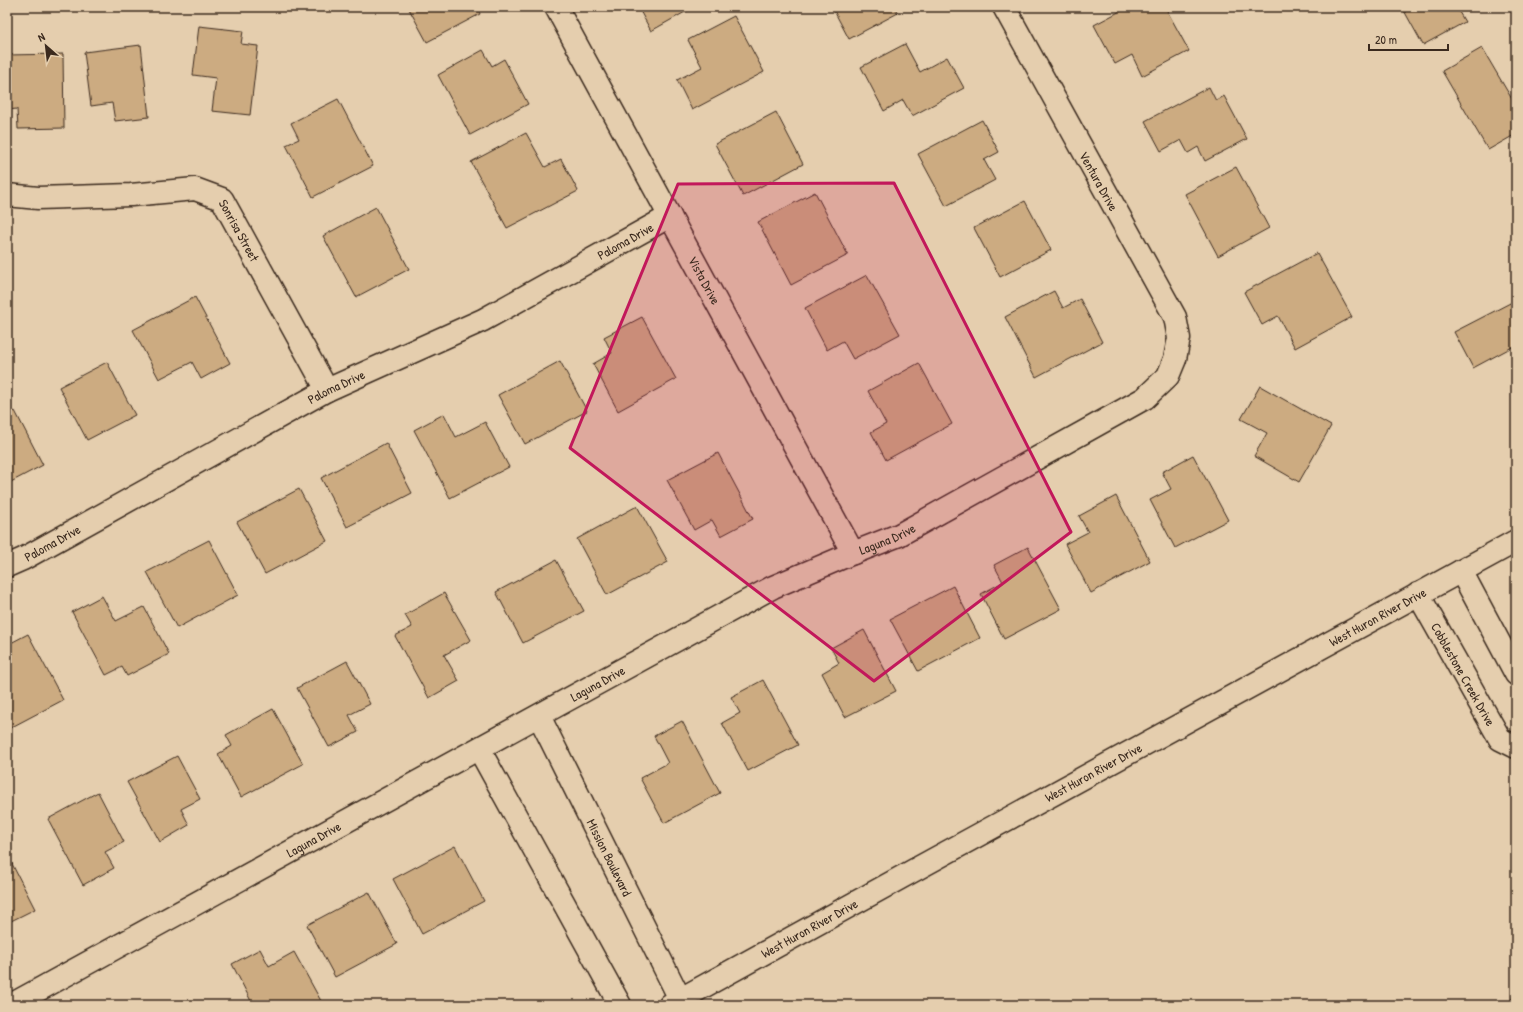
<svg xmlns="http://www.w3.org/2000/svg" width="1523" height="1012" viewBox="0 0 1523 1012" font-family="'Patrick Hand',sans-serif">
<rect width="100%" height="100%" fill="#e5ceae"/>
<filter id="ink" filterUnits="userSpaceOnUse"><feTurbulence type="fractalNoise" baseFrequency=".025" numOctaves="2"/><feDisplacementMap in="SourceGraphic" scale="8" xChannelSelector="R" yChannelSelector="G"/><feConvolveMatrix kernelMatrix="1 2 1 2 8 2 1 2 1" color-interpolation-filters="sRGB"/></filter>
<g filter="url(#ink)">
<path fill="#ccab81" stroke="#3b2a1e" d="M408 7H477L480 14 427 42Z
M638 7H694L651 31Z
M832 7H894L898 13 849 39Z
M1128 7H1165L1189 51 1142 76 1132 55 1115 64 1094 25Z
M1402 7H1456L1465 22 1423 45Z
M734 16 764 72 692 110 677 80 702 67 688 40Z
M199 26 243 31 241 44 258 46 250 115 212 111 216 78 193 75Z
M905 44 920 72 947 57 964 88 912 116 903 100 884 111 861 67Z
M141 45 149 117 115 121 112 103 91 106 84 52Z
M1482 48 1516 106V134L1488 150 1442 71Z
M483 50 492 66 504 59 528 104 470 135 438 75Z
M63 54 64 128 18 129 17 109 7 110V55Z
M1209 87 1216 101 1224 96 1247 139 1205 161 1198 147 1188 153 1181 140 1161 151 1145 121Z
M338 99 373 166 313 197 286 145 299 139 291 123Z
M776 112 803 164 743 196 715 144Z
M982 120 999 152 984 160 995 180 946 206 918 154Z
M526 133 545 167 561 159 578 191 507 228 471 162Z
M1236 167 1269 228 1218 256 1185 194Z
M815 192 848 255 791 285 758 222Z
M1025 201 1051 250 1000 277 974 228Z
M376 207 409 269 356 297 323 236Z
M1317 253 1352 317 1295 348 1278 316 1262 325 1244 292Z
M867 275 900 334 853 359 843 341 827 350 805 308Z
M1054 291 1063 308 1080 299 1102 342 1036 377 1005 317Z
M195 297 230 363 201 379 192 362 159 379 133 330Z
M1516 300V345L1473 368 1454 332Z
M642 317 676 379 618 411 593 364 612 353 604 337Z
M560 361 587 411 525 444 498 395Z
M107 362 135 415 87 440 59 387Z
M919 363 952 424 886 460 871 432 886 424 868 391Z
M1260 386 1331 426 1299 482 1254 456 1267 433 1241 419Z
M15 411 43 465 7 484V415Z
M444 414 456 437 485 422 509 467 450 498 414 430Z
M386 443 412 493 347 527 321 478Z
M718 453 753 519 721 536 712 520 694 530 667 480Z
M1193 455 1228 520 1175 548 1150 500 1171 489 1162 472Z
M299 489 327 541 265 574 237 522Z
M1116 496 1150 561 1091 593 1065 544 1088 532 1079 516Z
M637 506 668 562 607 595 577 539Z
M209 540 238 595 177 628 147 572Z
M1028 547 1061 609 1004 639 981 594 1003 582 994 565Z
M556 560 584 611 523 643 496 592Z
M953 586 980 638 918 671 890 619Z
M444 593 471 640 444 655 459 681 429 698 395 636 412 627 405 615Z
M102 596 116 621 144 607 169 654 127 676 122 667 106 675 72 612Z
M864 630 896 691 845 717 822 673 839 663 831 648Z
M28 634 63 700 10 728 7 722V645Z
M347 661 370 704 349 715 358 732 329 747 297 688Z
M763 680 798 745 748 771 722 723 740 713 731 697Z
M273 709 303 764 241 797 218 754 232 746 226 735Z
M682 721 720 793 664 823 640 778 668 763 654 736Z
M177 756 200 799 181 809 189 825 160 842 127 782Z
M98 792 124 842 105 852 114 868 83 885 48 819Z
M455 846 484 901 422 934 393 879Z
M7 854 35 909 7 923Z
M369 892 397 944 335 977 307 925Z
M260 949 269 966 294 952 321 1001 314 1005H253L232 964Z
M1516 990V1005H1509Z"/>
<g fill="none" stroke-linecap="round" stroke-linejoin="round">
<defs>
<g id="minor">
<path id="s1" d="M556 7 853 553"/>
<path id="s2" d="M7 195 38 198 131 195 195 189 222 199 327 390"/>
<path id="s3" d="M7 566 23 559 327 390 483 320 670 216"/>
<path d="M1461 571 1516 674"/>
<path id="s4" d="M1418 594 1500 739 1516 747"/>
<path id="s5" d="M539 716 683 1005"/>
<path d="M479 749 620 1005"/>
<path id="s6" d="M11 1005 773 587 853 553 899 535 1145 398 1168 376 1175 359 1179 338 1175 317 1004 7"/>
</g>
<g id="secondary">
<path id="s7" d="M670 1005 920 867 1516 541"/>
</g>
</defs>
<use href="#minor" stroke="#3b2a1e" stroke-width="25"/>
<use href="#secondary" stroke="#3b2a1e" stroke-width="25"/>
<use href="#minor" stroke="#e5ceae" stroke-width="22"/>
<use href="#secondary" stroke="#e5ceae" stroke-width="22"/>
</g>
</g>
<path fill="#c2185b" fill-opacity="0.2" stroke="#c2185b" stroke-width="3" stroke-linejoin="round" d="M894 183 1071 532 874 681 570 448 678 184Z"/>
<g text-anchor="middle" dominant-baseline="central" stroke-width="3" stroke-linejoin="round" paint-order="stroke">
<g font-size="13" fill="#3b2a1e" stroke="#e5ceae">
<text transform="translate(1099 181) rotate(61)">Ventura Drive</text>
<text stroke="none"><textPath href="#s2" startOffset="253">Sonrisa Street</textPath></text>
<text stroke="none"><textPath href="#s3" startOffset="699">Paloma Drive</textPath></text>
<text stroke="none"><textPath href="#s1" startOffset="311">Vista Drive</textPath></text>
<text stroke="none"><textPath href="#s3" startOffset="375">Paloma Drive</textPath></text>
<text stroke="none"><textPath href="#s6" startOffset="993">Laguna Drive</textPath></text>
<text stroke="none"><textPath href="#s3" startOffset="51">Paloma Drive</textPath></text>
<text stroke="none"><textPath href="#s7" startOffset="807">West Huron River Drive</textPath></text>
<text stroke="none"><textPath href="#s4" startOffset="92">Cobblestone Creek Drive</textPath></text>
<text stroke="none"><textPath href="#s6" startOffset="669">Laguna Drive</textPath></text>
<text stroke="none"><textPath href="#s7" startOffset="483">West Huron River Drive</textPath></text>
<text stroke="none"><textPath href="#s6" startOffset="345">Laguna Drive</textPath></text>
<text stroke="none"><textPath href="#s5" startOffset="158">Mission Boulevard</textPath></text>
<text stroke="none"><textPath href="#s7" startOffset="159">West Huron River Drive</textPath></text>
</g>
</g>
<rect width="1523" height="1012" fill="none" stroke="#e5ceae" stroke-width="24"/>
<rect x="12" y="12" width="1499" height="988" fill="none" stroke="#3b2a1e" stroke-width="1.5" filter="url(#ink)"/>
<g transform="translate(46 46) rotate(332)" stroke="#e5ceae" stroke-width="3" paint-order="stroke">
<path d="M0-3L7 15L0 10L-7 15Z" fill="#3b2a1e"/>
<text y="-6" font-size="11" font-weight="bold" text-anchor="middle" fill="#3b2a1e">N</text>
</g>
<path d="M1369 44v6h79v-6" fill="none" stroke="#3b2a1e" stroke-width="2"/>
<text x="1375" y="44" font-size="12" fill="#3b2a1e" stroke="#e5ceae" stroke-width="3" paint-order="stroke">20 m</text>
</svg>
